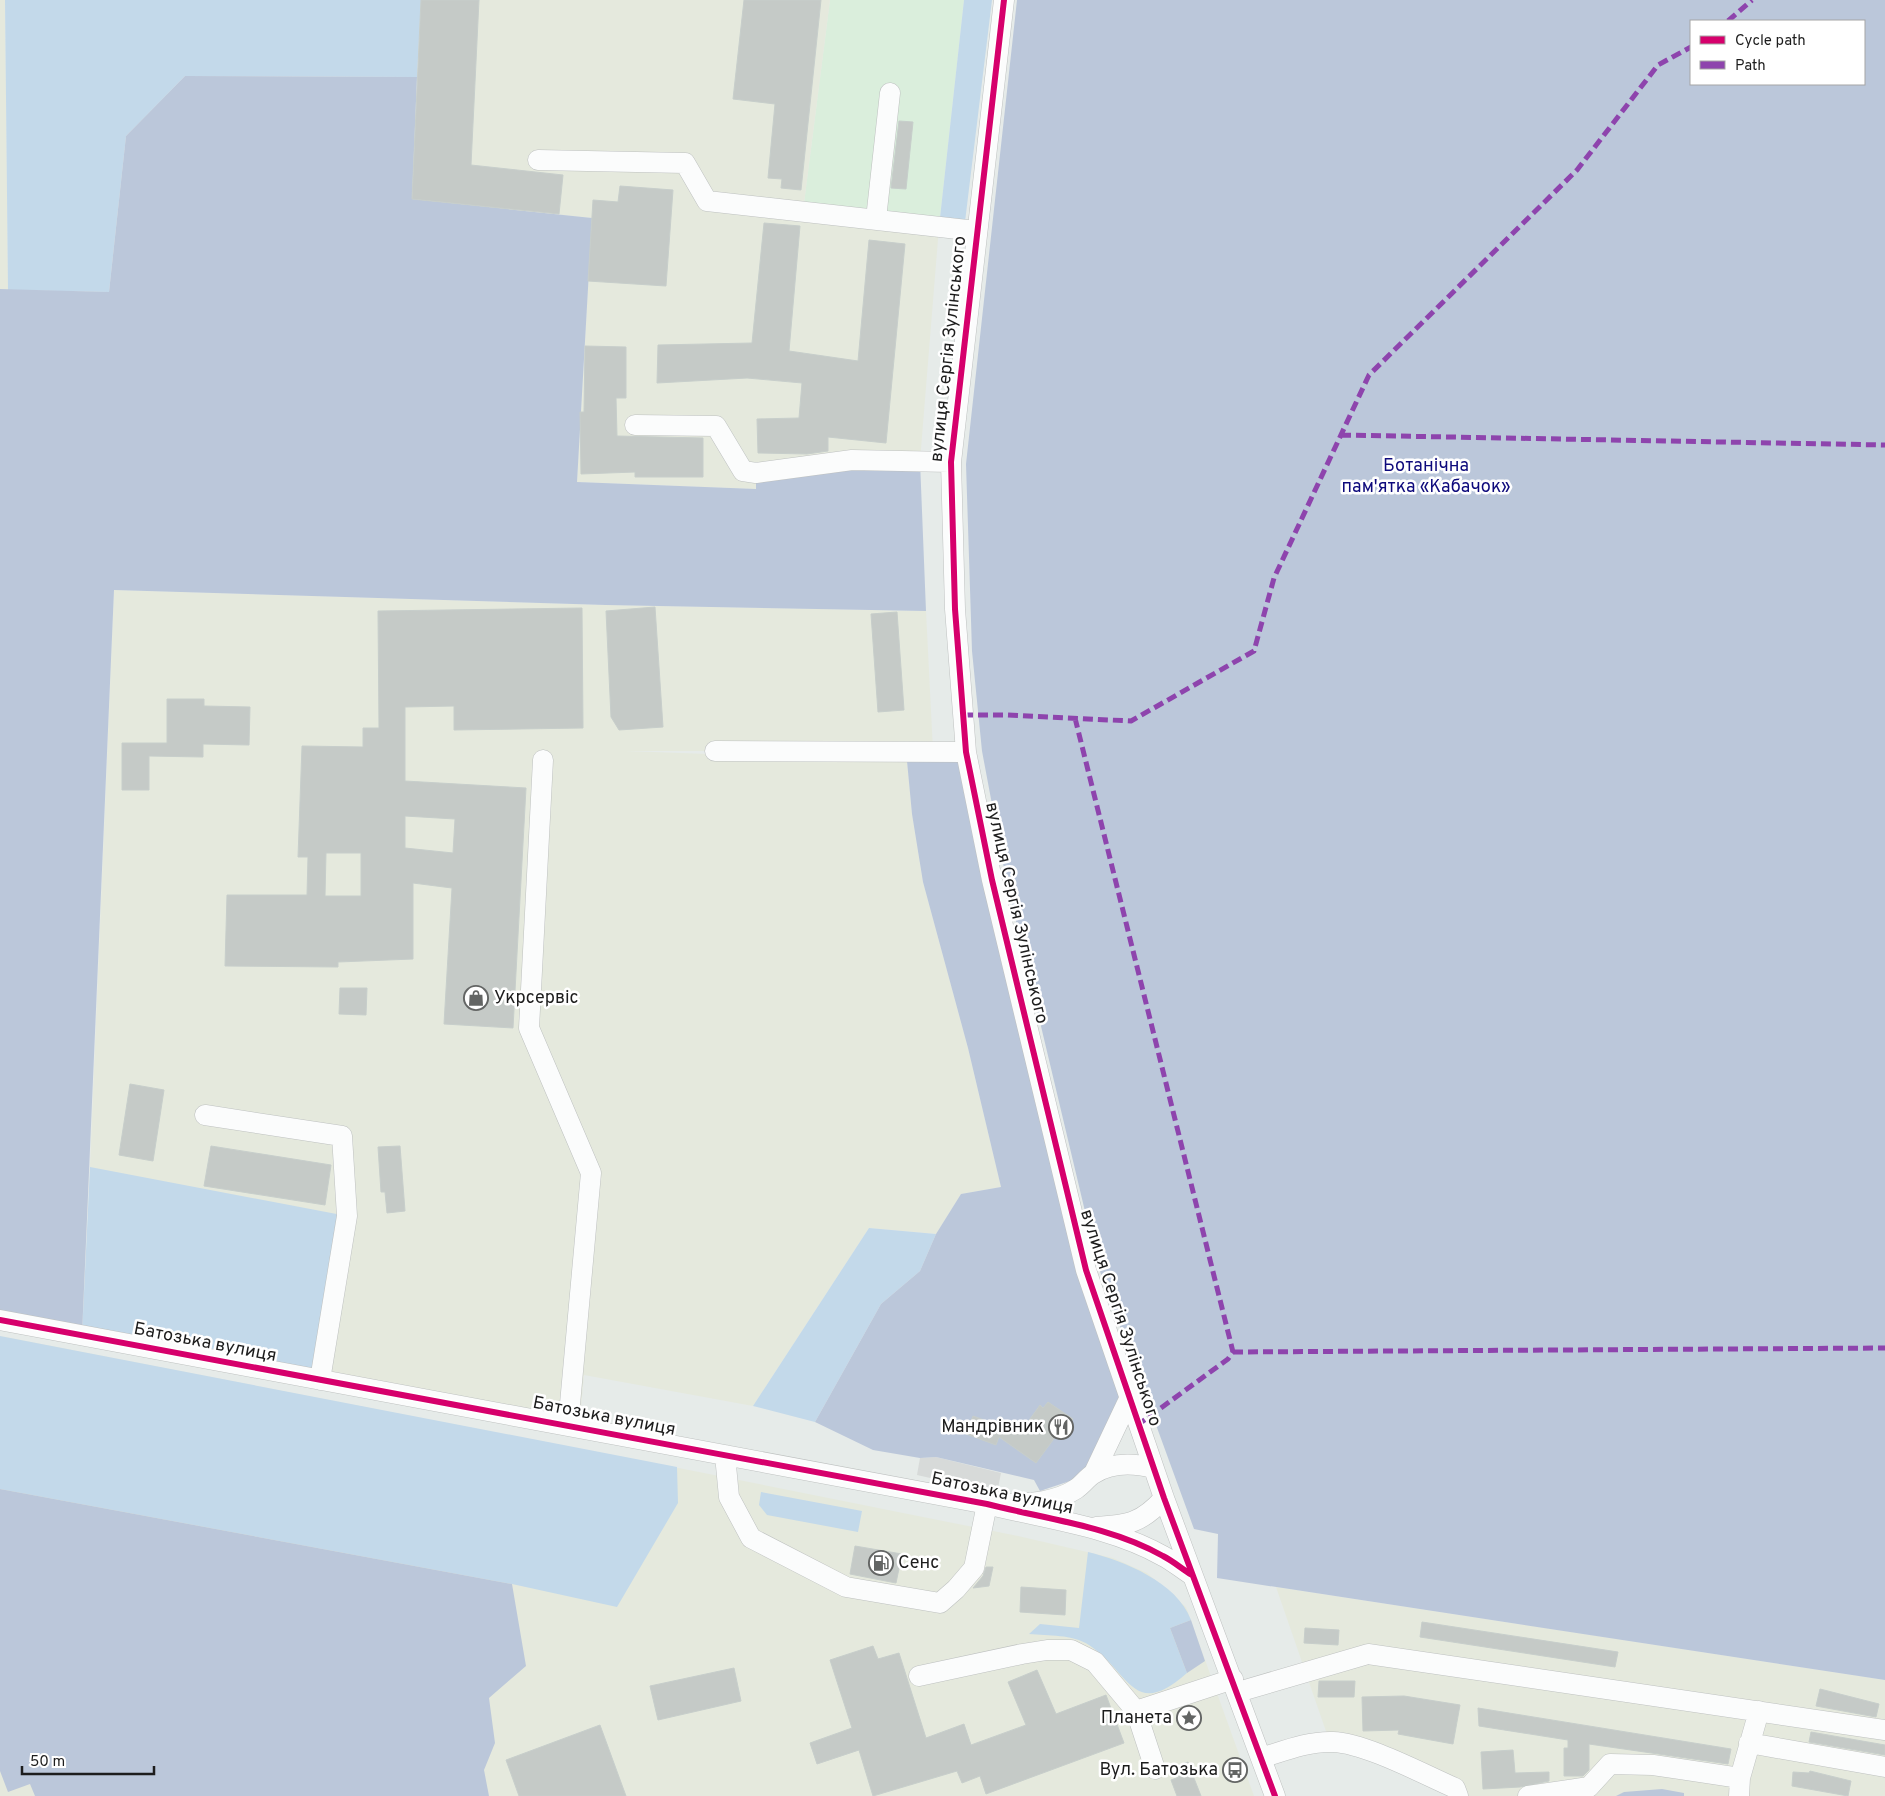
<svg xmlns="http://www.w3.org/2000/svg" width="1885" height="1796" viewBox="0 0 1885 1796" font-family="Overpass,sans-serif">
<rect width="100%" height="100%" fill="#e6ebe9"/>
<path fill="#d7dad9" d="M936 1457 1001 1473 997 1493 917 1475 920 1458Z"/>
<path fill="#daeedc" d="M830 0H964L939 227 803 211Z"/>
<path fill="#e5e9dd" d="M0 0H5L8 290 0 289Z
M421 0H830L803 211 939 227 920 461 756 473V489L577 482 592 218 412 199Z
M114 590 606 605 926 611 933 751H625L907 761 912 814 923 882 968 1048 1001 1187 961 1194 936 1234 869 1228 753 1406 584 1375 579 1428 320 1380 90 1167Z
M0 1336 699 1472 1018 1536 1113 1558 1147 1573 1186 1607 1254 1796H0Z
M1276 1587 1885 1680V1796H1466L1328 1737Z"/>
<path fill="#c3d9ea" d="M5 0H421L417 77 185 76 126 136 109 292 8 290Z
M964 0H992L964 230 939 227Z
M90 1167 347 1216 320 1380 82 1335Z
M869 1228 936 1234 920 1271 881 1304 815 1422 753 1406Z
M0 1336 677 1467 678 1503 617 1607 512 1584 0 1489Z
M761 1492 862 1511 858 1532 767 1515 759 1505Z
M1088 1552C1124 1561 1177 1582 1191 1620L1170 1628 1187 1673C1133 1721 1130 1672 1089 1645 1072 1634 1049 1636 1029 1634L1040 1624 1079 1628Z"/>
<path fill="#bbc7da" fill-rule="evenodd" d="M1017 0H1885V1680L1217 1578 1218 1534 1194 1529 1098 1266 1006 879 982 751 972 651 966 464ZM1691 21H1864V84H1691Z
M185 76 417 77 412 199 592 218 577 482 756 489V473L920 461 926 611 606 605 114 590 82 1335 0 1320V289L109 292 126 136Z
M966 752 992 880 1130 1397 1094 1473 1040 1491 1034 1480 936 1457 920 1458 873 1450 815 1422 881 1304 920 1271 936 1234 961 1194 1001 1187 968 1048 923 882 912 814 907 761Z
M0 1489 512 1584 526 1666 489 1698 495 1743 484 1770 489 1796H35L30 1784 8 1792 0 1771Z
M1191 1620 1205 1661 1187 1673 1170 1628Z
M1662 1789 1684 1793V1796H1616L1624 1792Z"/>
<path fill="#c5cac7" stroke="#c7cecb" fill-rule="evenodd" d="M421 0H479L471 165 563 175 559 214 412 199Z
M744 0H821L801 190 781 188 782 179 768 178 775 104 733 99Z
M899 121 913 122 906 189 891 188Z
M620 186 673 190 666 286 588 281 593 200 618 202Z
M764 223 800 226 789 351 858 361 869 240 905 244 886 443 828 437V451L807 454 758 453 757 419 799 418 802 383 747 378 657 383 658 345 752 343Z
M585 346 626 347V398H616L617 436 703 438V477H635V472L581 474 580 412H584Z
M655 607 663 727 619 730 611 717 606 611Z
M582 608 583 728 454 730V706L405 707V781L526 788 513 1028 444 1024 452 888 413 883V959L338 962V967L225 966 227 895H307L308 857H298L302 746 363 747V728H379L378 611ZM405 816 455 819 453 853 405 848ZM326 853H361V896H325Z
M897 612 904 710 878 712 871 614Z
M167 699H204V706L250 707 249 745 203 744V757L149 756V790H122V743H167Z
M340 988H367L366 1015 339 1014Z
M130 1084 164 1090 153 1161 119 1155Z
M211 1146 331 1165 325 1205 204 1186Z
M400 1146 405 1211 387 1213 385 1192H381L378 1147Z
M1048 1402 1073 1419 1059 1438 1056 1436 1036 1463 999 1437 996 1445 966 1434 973 1416 1020 1433 1040 1405 1043 1408Z
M855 1546 902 1554 896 1583 850 1574Z
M986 1567H993L989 1586 973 1588 983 1576Z
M1021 1587 1066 1590 1065 1615 1020 1612Z
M1422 1622 1618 1652 1615 1667 1420 1637Z
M1305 1628 1339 1630 1338 1645 1304 1643Z
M873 1646 878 1659 899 1653 926 1738 964 1724 971 1745 1026 1725 1008 1682 1037 1670 1056 1714 1106 1695 1124 1743 986 1794 980 1776 962 1783 957 1771 873 1796 859 1750 817 1764 810 1743 852 1728 830 1660Z
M734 1668 741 1701 658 1720 650 1686Z
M1319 1681H1355L1354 1697H1318Z
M1820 1689 1879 1704 1876 1717 1816 1706Z
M1404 1696 1460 1705 1453 1744 1398 1734 1399 1730 1363 1731 1362 1697Z
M1478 1708 1731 1749 1728 1764 1589 1744V1770L1583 1776H1564V1748H1568V1740L1479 1726Z
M600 1725 626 1796H519L506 1760Z
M1811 1732 1885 1745V1755L1809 1742Z
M1513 1750 1515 1773 1549 1772V1781L1520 1787 1483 1789 1481 1752Z
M1188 1762 1192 1773 1201 1796H1177L1171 1780 1179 1777 1175 1766Z
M1810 1771 1851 1781 1848 1796 1792 1786 1793 1772 1809 1773Z"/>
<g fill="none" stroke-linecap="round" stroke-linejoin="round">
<defs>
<path id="minor" d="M1004 0 951 462 955 609 966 752 992 880 1086 1270 1164 1498 1275 1796
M538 160 685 163 707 201 976 231
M876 219 890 93
M635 425 716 426 743 471 756 473 852 460 951 462
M715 751 966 752
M543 760 529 1028 591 1173 568 1426
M205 1115 342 1136 347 1216 320 1380
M0 1320 987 1504C1045 1519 1110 1526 1163 1556 1173 1561 1182 1569 1192 1575
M725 1455 729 1497 751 1538 846 1587 940 1603 956 1589 974 1568 987 1504
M1094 1473 1130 1397
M1009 1504C1032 1503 1056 1502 1076 1489 1082 1485 1087 1478 1093 1474 1112 1462 1133 1463 1153 1468
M1096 1527C1128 1525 1142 1523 1164 1498
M919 1676 1022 1654 1047 1650H1071L1095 1662 1136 1711 1155 1769
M1238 1692 1368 1654 1885 1730
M1136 1711 1233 1679
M1749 1743 1885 1767
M1261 1758C1284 1751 1308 1741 1333 1742 1365 1743 1423 1774 1455 1788L1458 1796
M1528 1796 1589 1787 1610 1764 1653 1765 1740 1778
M1739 1796 1740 1778 1759 1711"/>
</defs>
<use href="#minor" stroke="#bec1c0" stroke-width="21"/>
<use href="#minor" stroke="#fbfcfc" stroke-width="20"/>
<path stroke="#8e44ad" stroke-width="5" stroke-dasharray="10 5" stroke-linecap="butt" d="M1728 21 1752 0
M1341 435 1885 445
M963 715H1007L1131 721 1254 651 1274 578 1369 375 1577 170 1658 65 1691 47
M1075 718 1233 1352 1228 1359 1139 1424
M1233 1352 1885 1348"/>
<defs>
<path id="cycleway" d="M1004 0 951 462 955 609 966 752 992 880 1086 1270 1164 1498 1275 1796
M0 1320 987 1504C1045 1519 1110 1526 1163 1556 1173 1561 1182 1569 1192 1575"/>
</defs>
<use href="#cycleway" stroke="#fff" stroke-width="9"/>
<use href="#cycleway" stroke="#d6006c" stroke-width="6"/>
</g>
<defs>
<symbol id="shop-ring" viewBox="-11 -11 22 22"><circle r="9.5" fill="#fff" stroke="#636564" stroke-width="1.5"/><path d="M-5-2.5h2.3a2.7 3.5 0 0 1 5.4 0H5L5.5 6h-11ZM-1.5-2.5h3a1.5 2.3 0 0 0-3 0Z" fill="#636564"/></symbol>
<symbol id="restaurant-ring" viewBox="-11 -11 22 22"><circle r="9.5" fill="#fff" stroke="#636564" stroke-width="1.5"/><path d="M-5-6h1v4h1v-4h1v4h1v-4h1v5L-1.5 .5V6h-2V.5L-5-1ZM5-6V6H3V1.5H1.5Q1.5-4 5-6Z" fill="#636564"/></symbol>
<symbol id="fuel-ring" viewBox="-11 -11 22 22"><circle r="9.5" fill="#fff" stroke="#636564" stroke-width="1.5"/><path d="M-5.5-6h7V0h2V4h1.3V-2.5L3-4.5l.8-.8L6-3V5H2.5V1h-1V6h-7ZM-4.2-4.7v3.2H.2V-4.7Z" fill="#636564"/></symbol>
<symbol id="sight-ring" viewBox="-11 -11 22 22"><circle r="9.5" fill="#fff" stroke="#636564" stroke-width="1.5"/><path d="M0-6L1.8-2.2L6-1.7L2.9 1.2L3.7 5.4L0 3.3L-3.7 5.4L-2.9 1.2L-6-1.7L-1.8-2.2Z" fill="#636564"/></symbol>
<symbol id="bus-ring" viewBox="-11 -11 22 22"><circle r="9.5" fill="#fff" stroke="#636564" stroke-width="1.5"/><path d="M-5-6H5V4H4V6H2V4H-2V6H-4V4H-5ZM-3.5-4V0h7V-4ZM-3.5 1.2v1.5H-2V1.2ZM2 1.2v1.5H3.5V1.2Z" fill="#636564"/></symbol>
</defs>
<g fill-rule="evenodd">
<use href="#shop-ring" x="462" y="984" width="28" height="28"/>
<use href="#restaurant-ring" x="1047" y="1413" width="28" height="28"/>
<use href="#fuel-ring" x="867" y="1549" width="28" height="28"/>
<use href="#sight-ring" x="1175" y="1704" width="28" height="28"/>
<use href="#bus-ring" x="1221" y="1756" width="28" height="28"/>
</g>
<g text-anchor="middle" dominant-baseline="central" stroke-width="5" stroke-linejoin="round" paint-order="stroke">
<g font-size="18" fill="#1d1d1d" stroke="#fff">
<text transform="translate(949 349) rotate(-84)">вулиця Сергія Зулінського</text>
<text transform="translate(1016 913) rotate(77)">вулиця Сергія Зулінського</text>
<text transform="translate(1120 1318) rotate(72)">вулиця Сергія Зулінського</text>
<text transform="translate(205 1343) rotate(11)">Батозька вулиця</text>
<text transform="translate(604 1417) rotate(11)">Батозька вулиця</text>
<text transform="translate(1002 1494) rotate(12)">Батозька вулиця</text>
</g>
<g font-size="18" fill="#0e0a7c" stroke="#fff">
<text x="1426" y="466">Ботанічна<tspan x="1426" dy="21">пам'ятка «Кабачок»</tspan></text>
</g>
<g font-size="18" fill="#1d1d1d" stroke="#fff" text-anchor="end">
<text x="494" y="998" text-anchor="start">Укрсервіс</text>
<text x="1044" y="1427">Мандрівник</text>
<text x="898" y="1563" text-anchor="start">Сенс</text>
<text x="1172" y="1718">Планета</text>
<text x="1218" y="1770">Вул. Батозька</text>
</g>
</g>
<rect x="1690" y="20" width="175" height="65" fill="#ffffff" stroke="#a5a5a5"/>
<rect x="1700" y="36" width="25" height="8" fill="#d6006c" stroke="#a5a5a5"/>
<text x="1735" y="45" font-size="15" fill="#1d1d1d">Cycle path</text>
<rect x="1700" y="61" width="25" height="8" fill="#8e44ad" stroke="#a5a5a5"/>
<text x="1735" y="70" font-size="15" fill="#1d1d1d">Path</text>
<path d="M22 1766v8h132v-8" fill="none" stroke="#1d1d1d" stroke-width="2.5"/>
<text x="30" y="1766" font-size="15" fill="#1d1d1d" stroke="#ffffff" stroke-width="4" paint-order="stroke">50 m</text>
</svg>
